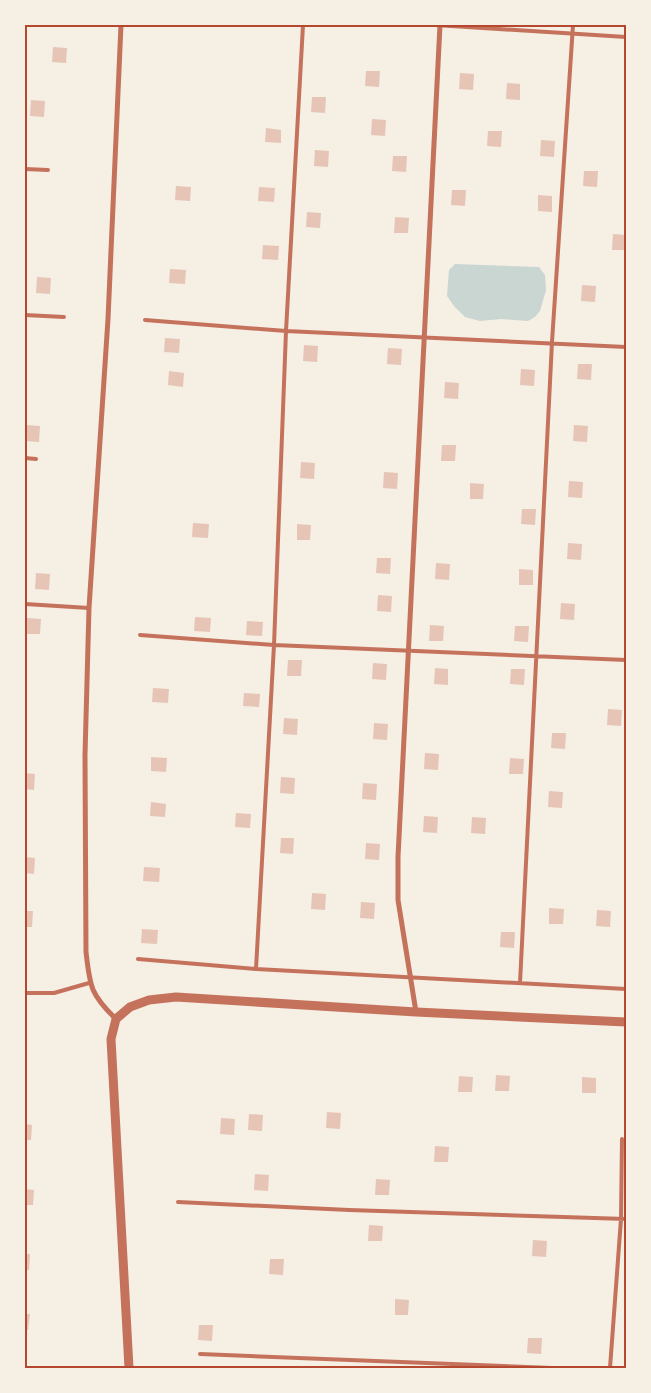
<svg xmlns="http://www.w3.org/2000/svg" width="651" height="1393" viewBox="0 0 651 1393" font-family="Mulish,sans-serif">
<rect width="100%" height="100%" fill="#f6efe4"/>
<path fill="#c9d6d2" d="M455 264 539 267 545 275 546 290 540 311 535 317 528 321 501 319 480 321 465 317 454 306 447 296 449 270Z"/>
<path fill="#e6c5b7" d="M53 47 67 48 66 63 52 62Z
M366 71H380L379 87 365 86Z
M460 73 474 74 473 90 459 89Z
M507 83 520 84V100L506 99Z
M312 97H326L325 113 311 112Z
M31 100 45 101 44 117 30 116Z
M372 119 386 120 385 136 371 135Z
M266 128 281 130V143L265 142Z
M488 131H502L501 147 487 146Z
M541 140 555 141 554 157 540 156Z
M315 150 329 151 328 167 314 166Z
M393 156H407L406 172 392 171Z
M584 171H598L597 187 583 186Z
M176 186 191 187 190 201 175 200Z
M259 187 275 188 274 202 258 201Z
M452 190H466L465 206 451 205Z
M538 195 552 196V212L538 211Z
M307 212 321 213 320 228 306 227Z
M395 217 409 218 408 233H394Z
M613 234 626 235V250H612Z
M263 245 279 246 278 260 262 259Z
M170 269 186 270 185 284 169 283Z
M37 277 51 278 50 294 36 293Z
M582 285 596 286 595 302 581 301Z
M165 338 180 339 179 353 164 352Z
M304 345 318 346 317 362 303 361Z
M388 348 402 349 401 365 387 364Z
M578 364H592L591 380 577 379Z
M521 369 535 370 534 386 520 385Z
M169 371 184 373 183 387 168 385Z
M445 382 459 383 458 399 444 398Z
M26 425 40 426 39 442 25 441Z
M574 425 588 426 587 442 573 441Z
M442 445H456L455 461H441Z
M301 462 315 463 314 479 300 478Z
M384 472 398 473 397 489 383 488Z
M569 481 583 482 582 498 568 497Z
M470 483 484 484 483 499H470Z
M522 509H536L535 525 521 524Z
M193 523 209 524 208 538 192 537Z
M297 524 311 525 310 540H297Z
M568 543 582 544 581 560 567 559Z
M377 558H391L390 574 376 573Z
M436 563 450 564 449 580 435 579Z
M519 569 533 570V585H519Z
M36 573 50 574 49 590 35 589Z
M378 595 392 596 391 612 377 611Z
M561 603 575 604 574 620 560 619Z
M195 617 211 618 210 632 194 631Z
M27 618 41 619 40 634H26Z
M247 621 263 622 262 636 246 635Z
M430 625 444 626 443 641H429Z
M515 626H529L528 642 514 641Z
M288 660H302L301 676H287Z
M373 663 387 664 386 680 372 679Z
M435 668 448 669V685L434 684Z
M511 669H525L524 685 510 684Z
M153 688 169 689 168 703 152 702Z
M244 693 260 694 259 707 243 706Z
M608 709 622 710 621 726 607 725Z
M284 718 298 719 297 735 283 734Z
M374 723 388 724 387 740 373 739Z
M552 733H566L565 749 551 748Z
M425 753 439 754 438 770 424 769Z
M151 757 167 758 166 772 151 771Z
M510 758 524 759 523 774H509Z
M25 773 35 774 34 790 25 789Z
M281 777 295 778 294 794 280 793Z
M363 783 377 784 376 800 362 799Z
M549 791 563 792 562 808 548 807Z
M151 802 166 804 165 817 150 816Z
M236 813 251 814 250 828 235 827Z
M424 816 438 817 437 833 423 832Z
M472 817 486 818 485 834 471 833Z
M281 838H294L293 854 280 853Z
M366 843 380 844 379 860 365 859Z
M25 857 35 858 34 874 25 873Z
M144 867 160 868 159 882 143 881Z
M312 893 326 894 325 910 311 909Z
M361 902 375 903 374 919 360 918Z
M549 908 564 909 563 924H549Z
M597 910 611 911 610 927 596 926Z
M25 911H33L32 927H25Z
M142 929 158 930 157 944 141 943Z
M501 932H515L514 948 500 947Z
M496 1075 510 1076 509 1091H495Z
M459 1076 473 1077 472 1092H458Z
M582 1077 596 1078V1093H582Z
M327 1112 341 1113 340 1129 326 1128Z
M249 1114 263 1115 262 1131 248 1130Z
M221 1118 235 1119 234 1135 220 1134Z
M25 1124 32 1125 31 1140H25Z
M435 1146 449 1147 448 1162H434Z
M255 1174 269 1175 268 1191 254 1190Z
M376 1179 390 1180 389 1195H375Z
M25 1189 34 1190 33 1205H25Z
M369 1225 383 1226 382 1241H368Z
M533 1240 547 1241 546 1257 532 1256Z
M25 1254H30L29 1270H25Z
M270 1259H284L283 1275 269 1274Z
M395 1299 409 1300 408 1315H395Z
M25 1314H30L28 1330H25Z
M199 1325H213L212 1341 198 1340Z
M528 1338H542L541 1354 527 1353Z"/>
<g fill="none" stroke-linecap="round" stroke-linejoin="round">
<path stroke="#c5725c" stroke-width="4" d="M435 25 626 37
M25 169 48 170
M25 315 64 317
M145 320 286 331 626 347
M25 458 36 459
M25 604 89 608
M140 635 274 645 626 660
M138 959 256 969 626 989
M256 969 274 645 286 331 303 25
M520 983 552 342 573 25
M25 993H54L89 983
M178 1202 349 1210 626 1219
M200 1354 552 1368
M610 1368 621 1219 622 1139"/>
<path stroke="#c5725c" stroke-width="5" d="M416 1012 398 900V857L440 25
M116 1019C90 994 90 986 86 952L85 755 89 608 108 319 121 25"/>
<path stroke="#c5725c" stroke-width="9" d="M129 1368 111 1039 116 1019 130 1007 149 1000 176 997 416 1012 626 1022"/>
</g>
<rect width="651" height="1393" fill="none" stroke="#f6efe4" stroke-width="52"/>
<rect x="26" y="26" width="599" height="1341" fill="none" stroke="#b5482f" stroke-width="2"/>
</svg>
